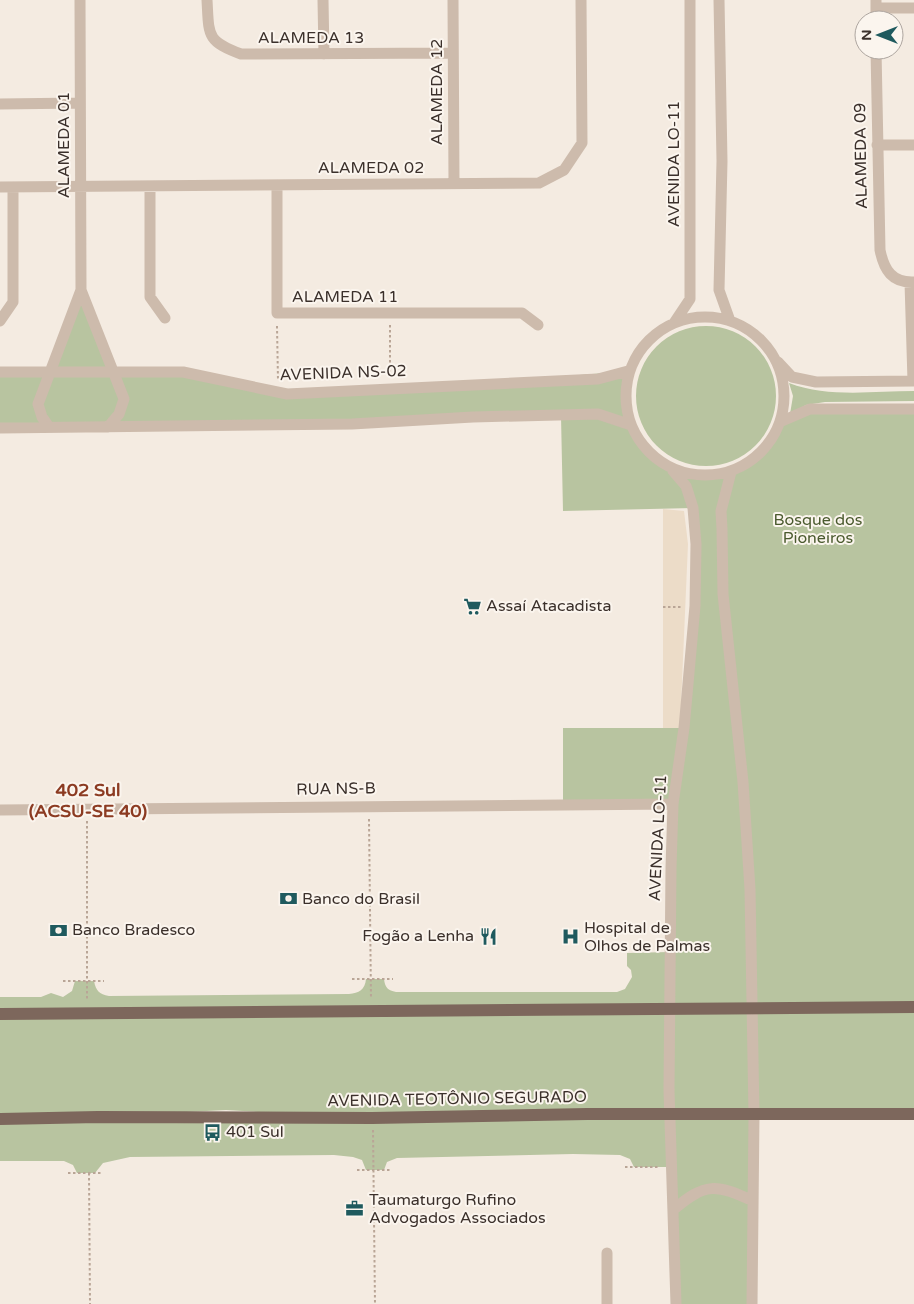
<svg xmlns="http://www.w3.org/2000/svg" width="914" height="1304" viewBox="0 0 914 1304" font-family="'Varela Round',sans-serif">
<rect width="100%" height="100%" fill="#f4ebe1"/>
<path fill="#b8c4a0" fill-rule="evenodd" d="M81 290 116 372H183L287 394 473 384 628 371V424L649 453 673 471 706 475 731 472 756 457 782 421 810 409 914 408V1114L754 1115 752 1304H676L672 1167H634L630 1159 620 1155 573 1154 397 1158 387 1162 384 1170H366L362 1160 353 1157 334 1155 130 1157 103 1163 95 1173H77L73 1165 64 1161H0V997H41L51 993 63 997 72 991 75 981H94C96 991 99 994 109 996L349 994C359 993 365 990 366 979H384C385 988 388 990 396 992H617L625 989 632 977 631 970 627 966V953L670 952 673 804H563V728H682L695 606 693 508 563 511 561 416 0 428V372H50ZM226 1110 344 1117 107 1116Z
M636 396a70 70 0 1 1 140 0a70 70 0 1 1-140 0Z
M789 383C828 398 873 391 914 391V401L825 402 806 405 790 414 793 396Z"/>
<path fill="#ecdcc8" d="M663 509 684 511 688 544 680 728H663Z"/>
<g fill="none" stroke-linecap="round" stroke-linejoin="round">
<path stroke="#b9a596" stroke-width="2" stroke-dasharray="2.5 2.5" stroke-linecap="butt" d="M390 325V378
M277 326 278 381
M663 607H683
M369 819 371 999
M87 821V1001
M352 979H393
M63 981H104
M373 1130 375 1304
M625 1167H660
M357 1170H392
M68 1173H103
M89 1173 90 1304"/>
<path stroke="#cdbbac" stroke-width="11" d="M207 0C209 35 206 41 241 54L453 53
M323 0 324 54
M453 0 454 183
M719 0 722 161 719 290 729 318
M876 0V20
M876 8H914
M876 50 880 250C884 270 892 283 914 282
M0 104 80 103
M877 145H914
M277 185V313H522L538 325
M150 186V297L165 318
M0 187 539 183 564 170 582 143 581 0
M910 282 913 381
M81 290 124 399 119 414 108 427
M626 396a79 79 0 1 1 158 0a79 79 0 1 1-158 0Z
M0 321 13 302V187
M674 323 690 299V0
M778 362 792 377 816 382 914 381
M0 372H183L287 394 598 379 628 371
M782 421 810 409H914
M49 427 42 417 38 404 81 290 80 0
M0 428 352 424 473 417 598 414 628 424
M673 471 686 486 693 508 696 544 695 606 684 728 673 804 671 868 669 1090 676 1304
M731 472 721 511 722 529 723 594 743 782 750 889 754 1115 752 1304
M0 810 673 804
M673 1210C706 1182 716 1184 753 1201
M607 1253V1304"/>
<path stroke="#7d675c" stroke-width="12" d="M0 1014 914 1007
M0 1119 98 1117 372 1118 587 1114H914"/>
</g>
<defs>
<symbol id="supermarket-bare" viewBox="-9 -9 18 18"><path d="M-6-5.5h2.5l.6 2H6L4.5 2H-2.5L-4.4-4H-6ZM-1.5 3.2a1.3 1.3 0 1 0 .1 0ZM3 3.2a1.3 1.3 0 1 0 .1 0Z" fill="#1f5a5e" stroke="#fbf5ee" stroke-width="2.5" paint-order="stroke"/></symbol>
<symbol id="bank-bare" viewBox="-9 -9 18 18"><path d="M-6-4H6V4H-6ZM0-2.3a2.3 2.3 0 1 0 0 4.6a2.3 2.3 0 1 0 0-4.6Z" fill="#1f5a5e" stroke="#fbf5ee" stroke-width="2.5" paint-order="stroke"/></symbol>
<symbol id="restaurant-bare" viewBox="-9 -9 18 18"><path d="M-5-6h1v4h1v-4h1v4h1v-4h1v5L-1.5 .5V6h-2V.5L-5-1ZM5-6V6H3V1.5H1.5Q1.5-4 5-6Z" fill="#1f5a5e" stroke="#fbf5ee" stroke-width="2.5" paint-order="stroke"/></symbol>
<symbol id="hospital-bare" viewBox="-9 -9 18 18"><path d="M-5-5h3v3.5h4V-5h3V5h-3V1.5h-4V5h-3Z" fill="#1f5a5e" stroke="#fbf5ee" stroke-width="2.5" paint-order="stroke"/></symbol>
<symbol id="bus-bare" viewBox="-9 -9 18 18"><path d="M-5-6H5V4H4V6H2V4H-2V6H-4V4H-5ZM-3.5-4V0h7V-4ZM-3.5 1.2v1.5H-2V1.2ZM2 1.2v1.5H3.5V1.2Z" fill="#1f5a5e" stroke="#fbf5ee" stroke-width="2.5" paint-order="stroke"/></symbol>
<symbol id="office-bare" viewBox="-9 -9 18 18"><path d="M-6-3h4V-5.5h4V-3h4V5H-6ZM-1-4.5V-3h2v-1.5ZM-6 0V1H6V0Z" fill="#1f5a5e" stroke="#fbf5ee" stroke-width="2.5" paint-order="stroke"/></symbol>
</defs>
<g fill-rule="evenodd">
<use href="#supermarket-bare" x="460" y="594" width="25" height="25"/>
<use href="#bank-bare" x="276" y="886" width="25" height="25"/>
<use href="#bank-bare" x="46" y="918" width="25" height="25"/>
<use href="#restaurant-bare" x="476" y="924" width="25" height="25"/>
<use href="#hospital-bare" x="558" y="924" width="25" height="25"/>
<use href="#bus-bare" x="200" y="1120" width="25" height="25"/>
<use href="#office-bare" x="342" y="1196" width="25" height="25"/>
</g>
<g text-anchor="middle" dominant-baseline="central" stroke-width="4" stroke-linejoin="round" paint-order="stroke">
<g font-size="16" fill="#3b302b" stroke="#fbf5ee">
<text x="311" y="38">ALAMEDA 13</text>
<text transform="translate(437 92) rotate(-90)">ALAMEDA 12</text>
<text transform="translate(64 145) rotate(-90)">ALAMEDA 01</text>
<text transform="translate(861 156) rotate(-91)">ALAMEDA 09</text>
<text transform="translate(674 164) rotate(-90)">AVENIDA LO-11</text>
<text x="371" y="168">ALAMEDA 02</text>
<text x="345" y="297">ALAMEDA 11</text>
<text transform="translate(343 373) rotate(-2)">AVENIDA NS-02</text>
<text transform="translate(336 789) rotate(-1)">RUA NS-B</text>
<text transform="translate(658 838) rotate(-87)">AVENIDA LO-11</text>
<text transform="translate(457 1099) rotate(-1)">AVENIDA TEOTÔNIO SEGURADO</text>
</g>
<g font-size="16" fill="#4a5a2e" stroke="#fbf5ee">
<text x="818" y="520">Bosque dos<tspan x="818" dy="18">Pioneiros</tspan></text>
</g>
<g font-size="16" fill="#3b302b" stroke="#fbf5ee" text-anchor="start">
<text x="486" y="606">Assaí Atacadista</text>
<text x="302" y="899">Banco do Brasil</text>
<text x="584" y="928">Hospital de<tspan x="584" dy="18">Olhos de Palmas</tspan></text>
<text x="72" y="930">Banco Bradesco</text>
<text x="474" y="936" text-anchor="end">Fogão a Lenha</text>
<text x="226" y="1132">401 Sul</text>
<text x="369" y="1200">Taumaturgo Rufino<tspan x="369" dy="18">Advogados Associados</tspan></text>
</g>
<g font-size="18" font-weight="bold" fill="#8c3b22" stroke="#fbf5ee">
<text x="88" y="790">402 Sul<tspan x="88" dy="21">(ACSU-SE 40)</tspan></text>
</g>
</g>
<g transform="translate(879 35) rotate(270)"><circle r="24" fill="#fbf5ee" stroke="#aea6a0"/>
<path d="M0-4L9 19L0 12L-9 19Z" fill="#1f5a5e"/>
<text y="-8" font-size="14" font-weight="bold" text-anchor="middle" fill="#3b302b">N</text>
</g>
</svg>
